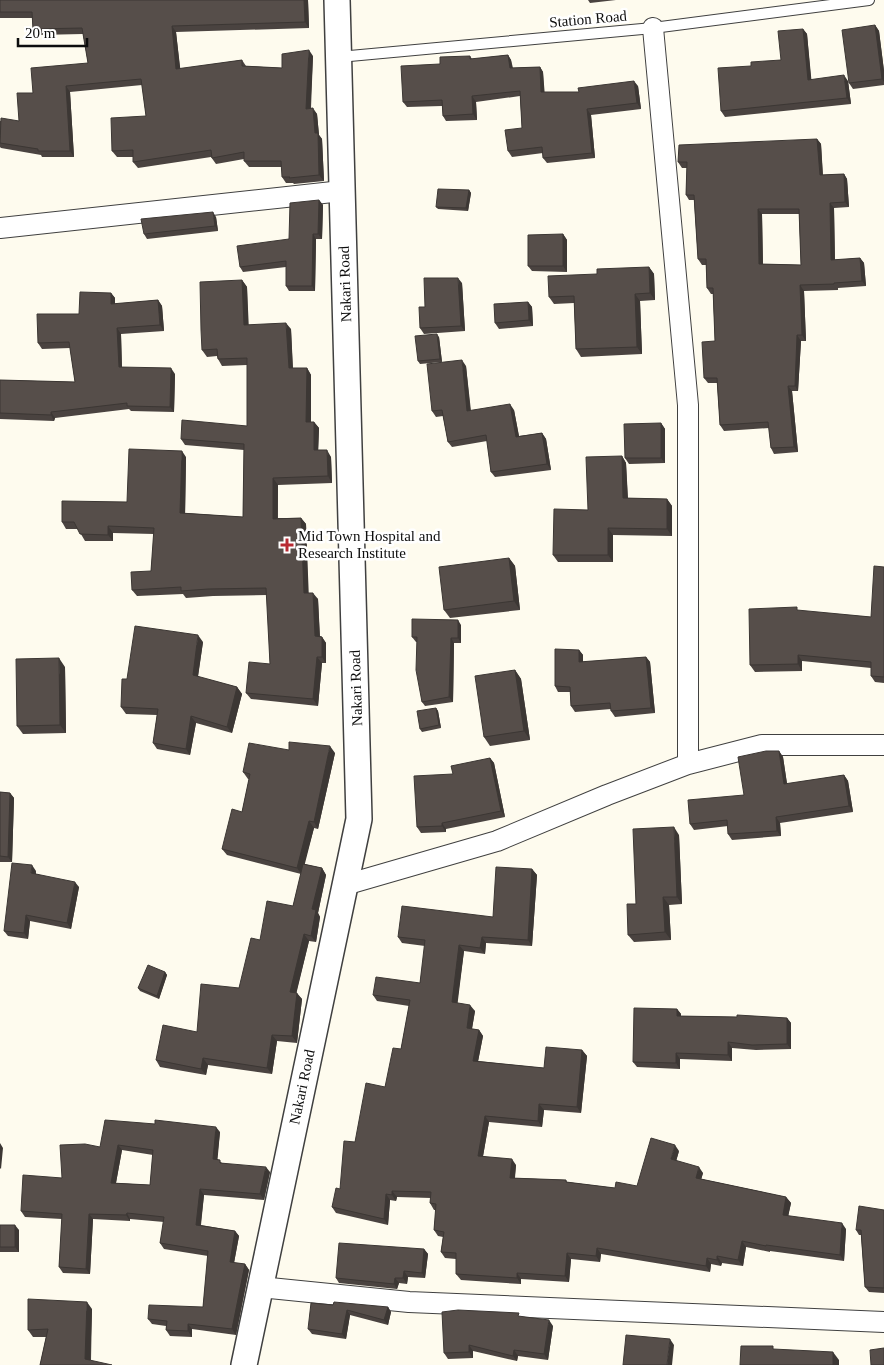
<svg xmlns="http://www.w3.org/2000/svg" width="884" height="1365" viewBox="0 0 884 1365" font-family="'Times New Roman',serif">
<rect width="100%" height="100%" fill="#fefbee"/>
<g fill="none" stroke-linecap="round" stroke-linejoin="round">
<defs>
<path id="service" d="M339 57 653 28 869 0"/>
<path id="minor" d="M653 28 688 405V764
M0 228 342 191
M345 885 497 841 607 795 688 764 762 745H884
M260 1287 409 1302 884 1322"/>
<path id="tertiary" d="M244 1365 359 819 337 0"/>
</defs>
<use href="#service" stroke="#404040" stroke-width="12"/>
<use href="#minor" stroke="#404040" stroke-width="22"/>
<use href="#tertiary" stroke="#404040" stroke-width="28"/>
<use href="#service" stroke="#fff" stroke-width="10"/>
<use href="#minor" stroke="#fff" stroke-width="20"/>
<use href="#tertiary" stroke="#fff" stroke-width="25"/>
</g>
<path fill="#4a4340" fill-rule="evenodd" d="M0 0H308L309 28 176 32 180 69 242 60 246 66 282 68 313 56 311 108 317 114 319 135 322 139 324 181 294 184 293 183H286L282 177V167H249L244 161V159L216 164 211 157 138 168 133 162V157H117L112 151 146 116 142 85 70 92 74 157H42L41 155 1 148 0 147V121H19L33 93 88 63 83 34 37 35 33 29 32 18H0Z
M588 0H616L590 3Z
M875 25 879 31 884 71V85L853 89 849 83Z
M803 29 807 34 811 80 848 81 851 104 725 117 721 111 751 66 781 60Z
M508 55 511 60 513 68 540 67 543 72 544 92H579L638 86 641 109 591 115 595 158 547 163 543 158V153L512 157 508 151 522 128 520 96 476 102 477 120 446 121 443 116 442 106 407 107 403 102 440 64 470 56 472 59Z
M817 139 821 144 823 175 844 174 847 179 849 207 834 208 835 260 860 258 864 263 866 286 838 288V290L804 291 806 341H801L798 391H792L798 452 774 454 771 448 769 428 724 431 720 425 717 383H708L704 378 715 341 713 294H711L707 288 706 265H702L698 259 694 200H689L686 195 687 168H682L678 162ZM762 214H799L801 265 763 264Z
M469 190 471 193 468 211 438 209 436 207Z
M319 200 323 205 322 239H316L315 291H289L286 286V267L243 272 240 267 289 239Z
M216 217 218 231 147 239 144 234Z
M563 234 567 240V272L532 271 528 266Z
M649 267 654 274 655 300 640 301 642 354 581 357 576 349 574 303 554 304 549 297 597 274Z
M242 280 247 287 248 325 291 329 293 368H307L311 375V422H314L319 428 318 450 331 457 332 483 278 485V518H301L306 524 308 593 318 599 320 636 322 637 326 643V663H322L318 706 251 699 246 693 270 664 267 595 213 596 186 598 183 594 137 596 132 590 151 571 154 534 113 533V541H85L78 529H66L62 522 127 502 186 457 185 513 243 517 244 450 185 445 181 439 247 426V365L222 366 218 359 217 356 207 357 202 350Z
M462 283 465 331 424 334 420 328 425 307Z
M111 293 115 298V304L158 300 162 306 164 331 121 334 122 367 175 374 174 412 131 411 129 409 55 418 54 421 0 419V380L75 382 70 348 42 349 38 343 79 314Z
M528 302 532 307 533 326 499 329 495 323Z
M439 337 442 362 420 364 418 361Z
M466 366 471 411 514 410 519 436 542 433 546 439 551 470 495 477 491 472 487 441 452 447 448 442 443 416 436 417 432 411Z
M661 423 665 429V463L629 464 625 458Z
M622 456 626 463 628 498 667 499 672 506V536L613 535V562H558L553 555 588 510Z
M509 558 515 566 520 610 450 618 444 610Z
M884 567V683L875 682 871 676V668L802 661V671L755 672 750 665 799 611 871 617Z
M461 625V643H454L453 702 425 706 422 702 417 642H416L412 637Z
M203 642 198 677 237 687 242 694 232 733 196 723 190 755 157 749 153 743 157 715 126 714 121 707 127 679Z
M579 650 583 655V662L646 657 650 662 655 713 615 717 611 711V709L575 712 571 706 570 692H558L555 686Z
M65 667 66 733 23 734 17 726Z
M515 670 521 679 530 740 490 746 484 737Z
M436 708 438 711 441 728 422 732 420 729Z
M289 750 335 753 318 829 314 828 304 864 322 868 326 875 318 913 320 917 316 942 309 941 296 993 302 999 297 1043 277 1041 272 1074 208 1065 206 1075 160 1067 156 1060 197 1032 239 988 260 940 293 906 301 874 227 855 222 849 242 812 249 779H248L243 772Z
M779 751 783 757 787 784 844 775 848 781 853 812 780 823 781 836 732 840 728 834V826L694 830 690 824 744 795Z
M490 758 494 763 505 817 446 829V832L421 833 417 827 453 774Z
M0 792 10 793 14 798 12 862H0Z
M679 835 682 904 669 905 671 940 634 942 628 935 636 904Z
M532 869 537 875 532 946 486 943 485 954 464 951 457 1003 475 1011 472 1029 479 1030 483 1036 478 1061 544 1068 582 1050 587 1056 581 1113 544 1110 542 1127 489 1122 483 1156 516 1165 515 1178 566 1180 567 1182 615 1188 637 1186 679 1151 676 1161 703 1173 701 1179 786 1197 791 1203 788 1216 846 1229 844 1261 770 1251V1252L746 1247 743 1266 722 1263 721 1266 711 1264 710 1272 601 1254 600 1262 571 1259 569 1282 521 1279V1284L461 1280 456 1274V1259L445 1258 441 1252 443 1237 438 1236 434 1230 436 1210H434L430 1203 431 1198 397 1197 396 1201 390 1200 388 1225 336 1213 332 1207 340 1189 355 1142 385 1087 401 1049 409 1006 377 1001 373 995 420 983 425 946 402 943 398 937 493 917Z
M36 871V874L79 887 71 929 30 921 28 939 8 936 4 931Z
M165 972 167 975 159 999 140 991 138 988Z
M677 1009 681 1014V1016L737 1017 787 1018 791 1023V1049L756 1050 732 1048V1061L680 1059V1069L637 1067 633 1062Z
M220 1132 217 1159 222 1163 270 1172 264 1200 204 1195 201 1225 235 1231 239 1236 234 1263 245 1264 249 1270 236 1335 192 1329V1337L170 1336 166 1330V1326L152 1324 148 1319 203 1307 208 1256 164 1249 160 1243 164 1222 130 1219V1221L93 1219 90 1274 63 1273 59 1267 62 1219 25 1217 21 1211 100 1147ZM122 1150 153 1155 150 1185 116 1183Z
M884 1210V1293L869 1292 865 1287 861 1235H859L856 1230Z
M0 1225 19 1230V1252H0Z
M424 1249 428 1254 425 1278 408 1277 407 1284 399 1283 397 1289 339 1283 336 1278Z
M333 1305 388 1307 391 1312 388 1325 350 1315 346 1339 312 1334 308 1329Z
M92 1309 91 1360 40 1365 46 1337H33L28 1330Z
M521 1317 553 1326 548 1360 518 1356 517 1361 473 1351V1358L448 1359 444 1353Z"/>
<path fill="#3c3734" d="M304 0H308L309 28 305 22Z
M875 25 879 31 884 71V82L882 79Z
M172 26 176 32 181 75 176 69Z
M803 29 807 34 812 86 808 80Z
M309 50 313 56 310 115 306 109Z
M508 55 511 60 513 74 510 68Z
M540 67 543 72 545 97 541 92Z
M844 75 848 81 851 104 847 98Z
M634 81 638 86 641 109 637 103Z
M66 86 70 92 74 157 70 151Z
M472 96 476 102 477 120 473 114Z
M313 108 317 114 319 135 322 139 324 181 319 175Z
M587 109 591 115 595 158 592 153Z
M817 139 821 144 823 180 820 175Z
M844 174 847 179 849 207 845 202Z
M469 190 471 193 468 211 466 208Z
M319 200 323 205 322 239 318 234Z
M830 203 834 208 835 266 831 260Z
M758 209 762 214 763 270 759 264Z
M213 212 216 217 218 231 215 226Z
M313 234 316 239 315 291 312 286Z
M563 234 567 240V272L563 266Z
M860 258 864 263 866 286 862 281Z
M649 267 654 274 655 300 650 293Z
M458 278 462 283 465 331 461 326Z
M242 280 247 287 249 331 244 325Z
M800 285 804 291 806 341 802 335Z
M111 293 115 298V309L111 304Z
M635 294 640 301 642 354 637 347Z
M158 300 162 306 164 331 160 325Z
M528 302 532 307 533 326 529 320Z
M286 323 291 329 293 375 289 368Z
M117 328 121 334 122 373 119 367Z
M437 334 439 337 442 362 440 359Z
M797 335 801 341 798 391 795 386Z
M462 360 466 366 471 417 467 411Z
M171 368 175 374 174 412 170 407Z
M307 368 311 375V428L306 422Z
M788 386 792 391 798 452 794 447Z
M510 404 514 410 520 442 516 437Z
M51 412 55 418 54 421 51 415Z
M314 422 319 428 318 457 314 450Z
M661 423 665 429V463L661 458Z
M542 433 546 439 551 470 547 464Z
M327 450 331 457 332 483 328 476Z
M182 451 186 457 185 520 180 513Z
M622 456 626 463 628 505 623 498Z
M273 478 278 485 277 525 273 519Z
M667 499 672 506V536L667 529Z
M301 518 306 524 309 600 304 593Z
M108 526 113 533V541L108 535Z
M608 528 613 535V562L608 555Z
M509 558 515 566 520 610 514 601Z
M313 593 318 599 320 643 315 636Z
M458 620 461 625V643L458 638Z
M198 635 203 642 197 682 193 675Z
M322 637 326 643V663L322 657Z
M451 638 454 643 453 702 449 697Z
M579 650 583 655V668L579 662Z
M798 655 802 661V671L798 664Z
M317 657 322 663 318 706 313 699Z
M646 657 650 662 655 713 651 708Z
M59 658 65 667 66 733 60 725Z
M515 670 521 679 530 740 524 731Z
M237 687 242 694 232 733 227 727Z
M436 708 438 711 441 728 439 725Z
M191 716 196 723 190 755 186 749Z
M330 746 335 753 318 829 314 822Z
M779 751 783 757 788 790 784 784Z
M490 758 494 763 505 817 501 811Z
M844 775 848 781 853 812 849 806Z
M10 793 14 798 12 862 8 857Z
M776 817 780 823 781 836 777 831Z
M309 821 314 828 302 875 297 868Z
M442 823 446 829V832L442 826Z
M674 827 679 835 682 904 677 897Z
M32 865 36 871 35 879 31 873Z
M322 868 326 875 318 913 320 917 316 942 311 936 312 909Z
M532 869 537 875 532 946 528 940Z
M75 882 79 887 71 929 67 923Z
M663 897 669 905 671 940 665 932Z
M26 915 30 921 28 939 24 933Z
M304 934 309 941 295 999 290 992Z
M482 937 486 943 485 954 480 948Z
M459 945 464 951 457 1008 452 1002Z
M165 972 167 975 159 999 157 996Z
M297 993 302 999 297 1043 292 1036Z
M470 1005 475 1011 471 1034 467 1028Z
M677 1009 681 1014V1021L677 1016Z
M787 1018 791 1023V1049L787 1044Z
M479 1030 483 1036 477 1067 473 1061Z
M272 1035 277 1041 272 1074 267 1068Z
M728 1042 732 1048V1061L728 1055Z
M582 1050 587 1056 581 1113 577 1107Z
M676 1053 680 1059V1069L676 1063Z
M203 1058 208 1065 206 1075 201 1069Z
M539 1104 544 1110 542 1127 538 1121Z
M485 1116 489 1122 482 1162 478 1156Z
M216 1127 220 1132 217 1165 213 1159Z
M0 1143 3 1148 1 1169 0 1168Z
M118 1145 122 1150 115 1188 111 1183Z
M675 1145 679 1151 675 1165 671 1159Z
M512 1159 516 1165 514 1184 510 1178Z
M266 1167 270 1172 264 1200 260 1194Z
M699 1167 703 1173 700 1184 696 1178Z
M200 1189 204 1195 200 1230 196 1225Z
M392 1191 397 1197 396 1201 392 1195Z
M386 1194 390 1200 388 1225 384 1219Z
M786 1197 791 1203 787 1222 783 1215Z
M127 1213 130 1219V1221L126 1215Z
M89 1214 93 1219 90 1274 86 1269Z
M842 1223 846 1229 844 1261 840 1255Z
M15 1225 19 1230V1252L15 1247Z
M235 1231 239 1236 233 1268 230 1262Z
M742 1241 746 1247 743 1266 738 1260Z
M597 1248 601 1254 600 1262 596 1256Z
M424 1249 428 1254 425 1278 422 1273Z
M567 1253 571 1259 569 1282 565 1276Z
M717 1256 722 1263 721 1266 717 1260Z
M707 1258 711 1264 710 1272 706 1266Z
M245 1264 249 1270 236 1335 232 1329Z
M404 1271 408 1277 407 1284 403 1278Z
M517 1273 521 1279V1284L517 1278Z
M395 1278 399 1283 397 1289 394 1284Z
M87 1302 92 1309 90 1365 85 1359Z
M388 1307 391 1312 388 1325 384 1320Z
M347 1310 350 1315 346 1339 342 1334Z
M549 1320 553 1326 548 1360 544 1354Z
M188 1324 192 1329V1337L188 1331Z
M670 1339 674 1345 672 1365H667Z
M469 1345 473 1351V1358L469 1352Z
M514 1350 518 1356 517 1361 513 1356Z
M833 1352 839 1360V1365H833Z"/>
<path fill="#564e4a" stroke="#3c3734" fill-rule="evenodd" d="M0 0H304L305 22 172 26 176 69 242 60V66L282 68V54L309 50 306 109 313 108 315 133H318L319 175 289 178 290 177H282L281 161H244V152L212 158 211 150 133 162V150L112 151 111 118 146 116 141 79 66 86 70 151H38V149L0 143 1 118 19 121 17 93H33L31 68 88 63 82 28 33 29 32 12H0Z
M875 25 882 79 849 83 842 30Z
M803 29 808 80 844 75 847 98 721 111 718 68 751 66V62L781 60 778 31Z
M508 55 510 68 540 67 541 92H579L578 88 634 81 637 103 587 109 592 153 543 158 542 147 508 151 505 130 522 128 520 91 472 96 473 114 443 116 442 100 403 102 401 66 440 64V57L470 56V59Z
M817 139 820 175 844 174 845 202 830 203 831 260 860 258 862 281 834 283V284L800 285 802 335H797L795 386H788L794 447 771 448 768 422 720 425 717 378H704L702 342 715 341 713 288H707L706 259H698L694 195H686L687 162H678L679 145ZM758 209H799L801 265 759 264Z
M438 189 469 190 466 208 436 207Z
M319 200 318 234H313L312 286H286V261L240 267 237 246 289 239 290 203Z
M213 212 215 226 144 234 141 219Z
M563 234V266H528V235Z
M649 267 650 293 635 294 637 347 576 349 574 296 549 297 548 276 597 274V269Z
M424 278H458L461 326 420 328 419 307H425Z
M242 280 244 325 286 323 289 368H307L306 422H314V450H327L328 476 273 478V519L301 518 304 593H313L315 636 322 637V657H317L313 699 246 693 249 662 270 664 266 588 208 589 181 591V587L132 590 131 572 151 571 154 528 108 526V535L80 534 74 522H62V501L127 502 129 449 182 451 180 513 243 517 244 444 181 439 182 420 247 426V358L218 359 217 349 202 350 201 330 200 282Z
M80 292 111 293V304L158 300 160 325 117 328 119 367 171 368 170 407 127 406V403L51 412V415L0 413V380L75 382 69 342 38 343 37 314H79Z
M528 302 529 320 495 323 494 304Z
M437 334 440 359 418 361 415 336Z
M462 360 467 411 510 404 516 437 542 433 547 464 491 472 486 435 448 442 442 410 432 411 427 364Z
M661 423V458H625L624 424Z
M622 456 623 498 667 499V529L608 528V555H553L554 509 588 510 586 457Z
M509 558 514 601 444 610 439 567Z
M874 566 884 567V677L871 676V662L798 655V664L750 665 749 609 797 607V610L871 617Z
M412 619 458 620V638H451L449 697 422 702 416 670 417 637H412Z
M135 626 198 635 193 675 237 687 227 727 191 716 186 749 153 743 158 709 121 707 122 679H127Z
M555 649 579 650V662L646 657 651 708 611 711 610 703 571 706 570 687 555 686Z
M59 658 60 725 17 726 16 659Z
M515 670 524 731 484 737 475 676Z
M436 708 439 725 420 729 417 711Z
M289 742 330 746 314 822 309 821 297 868 222 849 232 809 242 812 250 774 243 772 249 743 289 750Z
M766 751H779L784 784 844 775 849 806 776 817 777 831 728 834 727 820 690 824 688 800 744 795 738 757Z
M490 758 501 811 442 823V826L417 827 414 776 453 774 451 766Z
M0 792 10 793 8 857 0 856Z
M674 827 677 897H663L665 932 628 935 627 904H636L633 829Z
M12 863 32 865 31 873 75 882 67 923 26 915 24 933 4 931Z
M303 864 322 868 312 909 316 910 311 936 304 934 290 992 297 993 292 1036 272 1035 267 1068 203 1058 201 1069 156 1060 163 1025 197 1032 201 984 239 988 251 938 260 940 267 901 293 906Z
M496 867 532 869 528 940 482 937 480 948 459 945 452 1002 470 1005 467 1028 479 1030 473 1061 544 1068 546 1047 582 1050 577 1107 539 1104 538 1121 485 1116 478 1156 512 1159 510 1178 566 1180V1182L615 1188 616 1182 637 1186 651 1138 675 1145 671 1159 699 1167 696 1178 786 1197 783 1215 842 1223 840 1255 766 1245V1246L742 1241 738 1260 717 1256V1260L707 1258 706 1266 597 1248 596 1256 567 1253 565 1276 517 1273V1278L456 1274V1253L441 1252 444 1232 434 1230 436 1204 430 1203 431 1192 392 1191V1195L386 1194 384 1219 332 1207 336 1188 340 1189 344 1141 355 1142 366 1083 385 1087 393 1048 401 1049 410 1000 373 995 376 977 420 983 425 940 398 937 402 906 493 917Z
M148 965 165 972 157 996 138 988Z
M634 1008 677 1009V1016L737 1017V1015L787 1018V1044L752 1045 728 1042V1055L676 1053V1063L633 1062Z
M105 1120 155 1124V1120L216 1127 213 1159 220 1160V1163L266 1167 260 1194 200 1189 196 1225 235 1231 230 1262 245 1264 232 1329 188 1324V1331L166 1330 167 1321 148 1319 149 1305 203 1307 208 1251 160 1243 164 1217 127 1213 126 1215 89 1214 86 1269 59 1267 62 1214 21 1211 23 1175 62 1178 60 1145 85 1144 100 1147ZM118 1145 153 1150 150 1185 111 1183Z
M859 1206 884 1210V1288L865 1287 861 1230H856Z
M0 1225H15V1247H0Z
M339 1243 424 1249 422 1273 404 1271 403 1278H395L394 1284 336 1278Z
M28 1299 87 1302 85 1359 112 1365H40L48 1329 28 1330Z
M334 1302 388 1307 384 1320 347 1310 342 1334 308 1329 311 1303 333 1305Z
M458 1310 519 1313 518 1316 549 1320 544 1354 514 1350 513 1356 469 1345V1352L444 1353 442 1312Z
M626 1335 670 1339 667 1365H623Z
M741 1346H773V1349L833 1352V1365H740Z
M884 1348V1365H871L870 1350Z"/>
<path fill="#b82a33" stroke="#fff" stroke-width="2" d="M284.5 537.5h5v5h5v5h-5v5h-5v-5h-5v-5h5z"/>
<g text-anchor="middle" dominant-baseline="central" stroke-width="5" stroke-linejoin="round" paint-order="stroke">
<g font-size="15" fill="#0d0d0d" stroke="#fff">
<text transform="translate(588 19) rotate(-5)">Station Road</text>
<text transform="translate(345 284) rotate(-92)">Nakari Road</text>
<text transform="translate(356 688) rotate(-92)">Nakari Road</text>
<text transform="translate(302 1087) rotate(-78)">Nakari Road</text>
</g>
<g font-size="15" fill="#0d0d0d" stroke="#fff" text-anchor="start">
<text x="298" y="536">Mid Town Hospital and<tspan x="298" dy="17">Research Institute</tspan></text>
</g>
</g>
<path d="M18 38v8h69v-8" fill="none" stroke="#0d0d0d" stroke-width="2.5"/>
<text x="25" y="38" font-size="15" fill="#0d0d0d" stroke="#ffffff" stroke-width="4" paint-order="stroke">20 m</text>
</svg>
